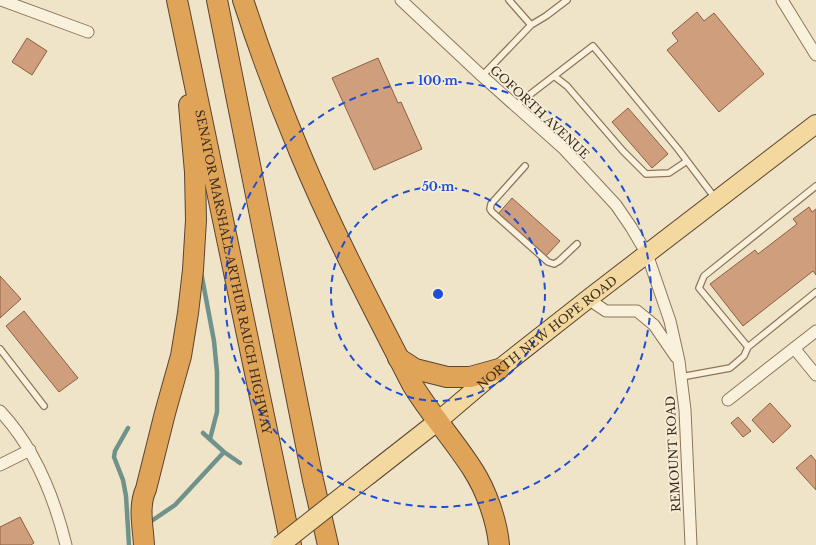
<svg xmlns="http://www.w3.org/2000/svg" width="816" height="545" viewBox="0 0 816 545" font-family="'Libre Baskerville',serif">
<rect width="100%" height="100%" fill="#f0e4c8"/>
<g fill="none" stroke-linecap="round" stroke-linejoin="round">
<path stroke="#6f938a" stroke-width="4.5" d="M201 272 214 341 217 372V412L210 439
M128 428 115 451 114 457 123 480 126 496 129 545
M203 433 224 452 240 463
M150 522 175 505 224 452"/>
</g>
<path fill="#cf9f7d" stroke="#8d5f41" d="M697 12 704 21 714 13 764 74 719 112 667 50 678 41 672 33Z
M27 38 47 51 32 75 12 62Z
M378 58 398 103 401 102 422 149 374 170 332 78Z
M628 108 668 154 652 168 612 122Z
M512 198 560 241 545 257 498 214Z
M809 207 812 212 816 209V275L813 271 743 326 710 284 755 250 758 254 797 224 793 219Z
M0 276 21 299 0 318Z
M24 311 78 378 59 392 6 326Z
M770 403 791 426 773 443 752 420Z
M738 417 751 431 743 437 731 423Z
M811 455 816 461V490L796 468Z
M20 517 34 543 31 545H0V527Z"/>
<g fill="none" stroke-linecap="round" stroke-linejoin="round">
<defs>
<path id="service" d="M531 25 546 16 567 0
M482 76 531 25 509 0
M554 76 593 46 678 149 715 198
M515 106 554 76 567 86 623 151 646 174 669 173 687 161
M525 166 491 204 490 209 492 212 548 262 554 264 559 261 577 244
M748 347 816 292
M0 349 44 406
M681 377 730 368 744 356 748 347 699 288 704 276 816 186"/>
<path id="minor" d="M1 0 88 32
M401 0 482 76 564 149 616 205 631 227 647 254 670 321 679 361 685 410 691 545
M782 0 816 55
M588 299 606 311H637L654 325 676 357
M794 348 816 375
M728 400 816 331
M0 411C35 448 54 496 66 545
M0 465 30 450"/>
<g id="primary">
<path id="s1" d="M369 475 438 421 499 369 588 299 816 124"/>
</g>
<g id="motorway">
<path id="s2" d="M177 0 291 545"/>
<path d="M217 0 313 480 328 545"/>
<path d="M243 0C260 52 279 103 300 153 333 232 373 308 412 384 430 414 454 440 473 470 486 490 497 521 499 545"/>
<path d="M398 358 415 369 447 377H470L499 369"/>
<path d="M144 545C143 527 138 506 146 489L165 413 181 356 188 313 193 270 196 220 195 172 189 105"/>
</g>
</defs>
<use href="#service" stroke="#8d765c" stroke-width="8"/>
<use href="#minor" stroke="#8d765c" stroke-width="13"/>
<use href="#primary" stroke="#5b4430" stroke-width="20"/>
<use href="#motorway" stroke="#5b4430" stroke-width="22"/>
<use href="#service" stroke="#faf1dc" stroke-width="5.5"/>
<use href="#minor" stroke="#faf1dc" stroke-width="11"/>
<use href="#primary" stroke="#f3d9a0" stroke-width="18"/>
<use href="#motorway" stroke="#e0a458" stroke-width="20"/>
<defs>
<path id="primary-bridge" d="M280 545 369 475"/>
</defs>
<use href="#primary-bridge" stroke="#5b4430" stroke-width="20" stroke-linecap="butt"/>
<use href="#primary-bridge" stroke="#f3d9a0" stroke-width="18"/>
</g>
<g fill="none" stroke="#1d4ed8" stroke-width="2" stroke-dasharray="7 5">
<circle cx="438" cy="294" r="107"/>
<circle cx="438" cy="294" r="213"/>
</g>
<g text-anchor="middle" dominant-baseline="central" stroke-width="3.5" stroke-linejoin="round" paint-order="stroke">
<g font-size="12" fill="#3d2e20" stroke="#f7eed8">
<text transform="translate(540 112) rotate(43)">GOFORTH AVENUE</text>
<text stroke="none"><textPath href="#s2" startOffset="278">SENATOR MARSHALL ARTHUR RAUCH HIGHWAY</textPath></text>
<text stroke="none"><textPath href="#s1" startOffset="228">NORTH NEW HOPE ROAD</textPath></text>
<text transform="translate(673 454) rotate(-93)">REMOUNT ROAD</text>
</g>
</g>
<circle cx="438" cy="294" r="6" fill="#1d4ed8" stroke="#f7eed8" stroke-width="2"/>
<g font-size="12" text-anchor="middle" font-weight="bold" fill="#1d4ed8" stroke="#f7eed8" stroke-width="3.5" stroke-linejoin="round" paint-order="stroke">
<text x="438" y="85">100 m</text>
<text x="438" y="191">50 m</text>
</g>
</svg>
